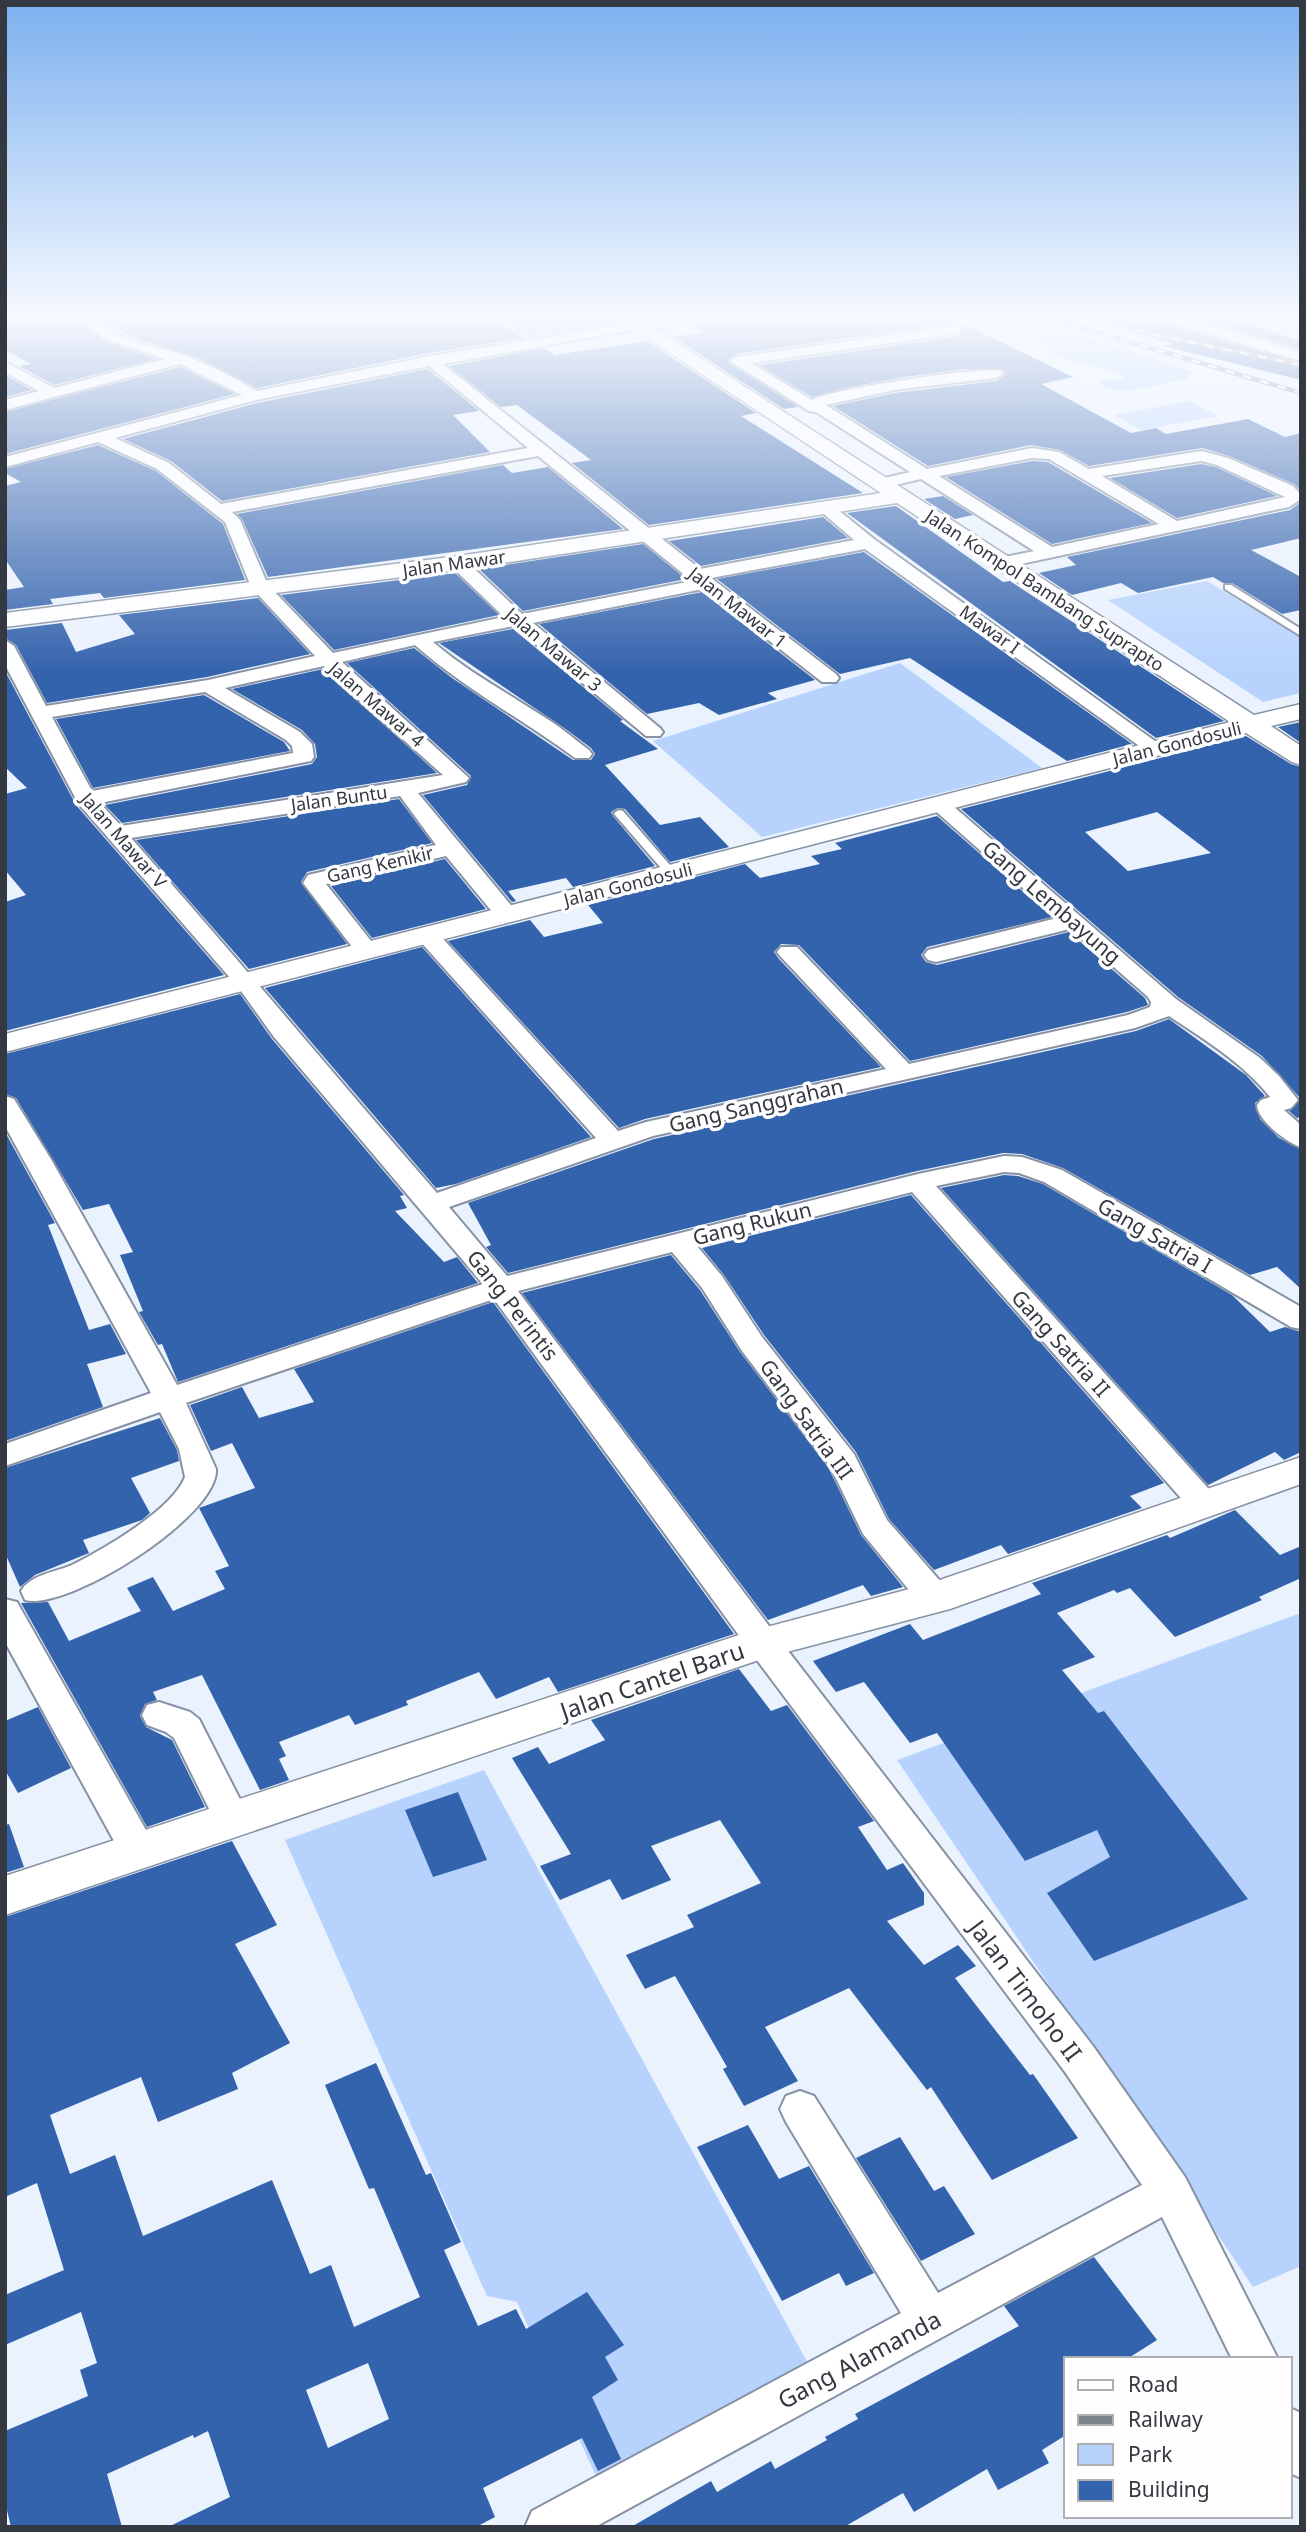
<svg xmlns="http://www.w3.org/2000/svg" width="1306" height="2532" viewBox="0 0 1306 2532" font-family="'Noto Sans',sans-serif">
<rect width="100%" height="100%" fill="#eaf2fe"/>
<path fill="#d9e7fc" d="M1238 319H1301V337Z"/>
<path fill="#b7d3fd" d="M1047 331 1070 333 1193 372 1188 378C1162 383 1122 399 1098 383L1105 380 1126 379C1103 364 1076 365 1052 353L1058 348 1039 337Z
M1189 401 1218 416 1142 430 1114 415Z
M1207 581 1301 638V693L1263 702 1108 600Z
M900 663 1042 768 762 837 653 741Z
M1301 1613V2266L1253 2287 897 1760Z
M484 1770 810 2367 600 2485 517 2302 487 2296 285 1840Z"/>
<path fill="#77aafa" d="M499 319H612L617 322 614 325 528 338Z"/>
<path fill="#3463ad" fill-rule="evenodd" d="M5 319H81L102 340 156 359 54 385 19 366 31 364 5 350Z
M102 319H492L525 338 429 353 257 388 198 358 129 336Z
M738 319H947L955 323 737 354 729 359V363L798 407 784 409 673 337 705 332 695 326 735 322Z
M1114 319H1163L1167 325 1301 363V380L1163 346 1173 344 1113 326Z
M1197 319H1235L1301 341V349Z
M968 326 1073 377 1041 384 1131 433 1156 428 1166 434 1248 419 1285 437 1301 433V491L1294 484 1229 456 1202 448 1089 466 1060 450 1031 445 928 466 833 406 894 393 996 381 1006 375 1003 370 965 369 905 377 845 388 812 397 759 365 960 336 963 327Z
M647 341 756 413 741 416 863 493 649 525 572 463 591 460 517 405 501 407 449 366 544 348 555 355Z
M180 367 235 394 5 454V412Z
M428 369 479 411 453 415 490 452 222 501 171 461 123 439 257 403Z
M5 375 32 390 5 397Z
M98 445 156 471 223 524 245 580 104 598 100 593 50 599 53 604 5 610V590L24 587 5 559V486L21 482 5 473V469Z
M1032 461 1048 462 1152 523 1052 544 946 477Z
M1201 464 1216 467 1277 496 1177 518 1110 478Z
M503 465 512 473 548 467 623 529 268 577 242 519 237 514Z
M943 496 973 515 955 519 924 499Z
M1301 502V538L1251 550 1301 577V610L1282 614 1232 583H1223L1213 577 1138 593 1121 583 1072 595 1039 573 1076 565 1067 557 1290 510Z
M896 506 1003 582 1010 581 1224 721 1156 738 847 513Z
M823 517 848 538 701 566 669 541Z
M643 544 686 579 523 611 479 569Z
M864 552 1132 744 1067 761 910 658 840 674 717 579Z
M455 573 499 615 334 650 281 595Z
M702 592 815 680 768 693 777 699 719 715 699 703 647 714 539 624Z
M258 598 310 654 207 677 47 703 16 645 5 638V630L62 623 76 652 135 634 119 615Z
M513 629 623 720 620 721 658 749 605 765 660 825 700 817 729 847 670 862 625 809 618 808 611 812 613 816 655 866 573 887 566 878 508 891 516 901 512 902 423 795 467 785 471 776 347 663 414 648 452 678 573 760H591L595 754 591 748 567 730 439 643Z
M323 669 437 773 122 823 105 805 312 764 317 757 315 744 302 730 232 689Z
M5 671 76 805 224 975 5 1031V902L26 895 5 870V794L27 788 5 767Z
M204 695 284 742 290 751 93 788 56 719Z
M1301 722V743L1278 727Z
M1246 736 1291 764 1301 767V1117L1297 1118 1289 1111 1300 1098 1262 1056 1178 997 961 809ZM1157 812 1211 853 1128 871 1085 832Z
M399 799 432 843 307 872 301 882 347 944 249 969 136 840Z
M937 816 1052 917 927 947 921 955 926 962 937 965 1069 932 1145 998 1148 1005 1127 1012 910 1061 799 945 781 944 774 952 779 959 881 1067 645 1119 619 1128 448 941 530 920 544 937 603 923 588 905 745 864 760 878 820 864 811 856 842 849 835 843Z
M445 859 486 909 372 938 331 886Z
M422 947 591 1137 456 1184 436 1188 265 988Z
M240 994 272 1039 404 1195 400 1196 407 1208 395 1211 444 1262 457 1257 478 1283 178 1382 162 1344 158 1345 139 1312 143 1311 120 1255 133 1252 109 1204 83 1210 16 1098 5 1094V1054Z
M1169 1019 1246 1075 1265 1096 1255 1103 1260 1119 1279 1138 1301 1149V1289L1277 1267 1250 1275 1063 1168 1022 1154 1003 1153 917 1171 508 1273 486 1247 491 1245 468 1203 654 1139 1136 1031Z
M5 1132 55 1223 48 1225 89 1330 110 1324 126 1354 87 1364 103 1407 5 1441Z
M1004 1175 1018 1176 1043 1184 1232 1295 1270 1332 1285 1327 1301 1332V1452L1284 1460 1275 1452 1208 1485 941 1188Z
M911 1195 1164 1483 1130 1496 1142 1508 1008 1554 1001 1545 934 1570 889 1519 856 1452 764 1335 724 1275 702 1248Z
M671 1255 700 1290 740 1352 828 1467 861 1535 903 1587 871 1596 863 1585 768 1620 522 1293Z
M493 1302 734 1634 558 1692 549 1677 496 1699 479 1672 406 1701 408 1705 355 1725 349 1715 279 1742 286 1756 279 1759 289 1780 260 1790 202 1675 153 1692 157 1700 145 1704 140 1716 146 1727 172 1740 205 1807 147 1827 21 1603 48 1602 69 1641 141 1611 127 1588 153 1577 173 1611 225 1589 215 1571 229 1566 199 1508 255 1488 232 1443 211 1451 190 1405 242 1387 259 1418 314 1402 294 1369Z
M160 1418 177 1450 179 1461 131 1478 150 1513 142 1520 83 1540 89 1553 35 1575 20 1587 5 1553V1468Z
M1235 1510 1280 1555 1301 1546V1578L1259 1597 1262 1600 1175 1637 1130 1588 1117 1593 1114 1590 1057 1613 1095 1657 1062 1670 1098 1713 1104 1711 1248 1899 1094 1961 1047 1893 1110 1857 1097 1830 1025 1861 937 1733 910 1743 864 1682 836 1692 813 1661 910 1624 923 1640 1041 1594 1032 1583 1167 1535 1170 1538Z
M739 1669 771 1711 787 1705 874 1821 858 1827 887 1870 903 1863 924 1893V1905L887 1921 924 1965 958 1945 976 1966 955 1978 1030 2075 1033 2074 1078 2138 992 2180 931 2087 927 2090 849 1988 765 2027 798 2081 744 2106 723 2069 727 2067 675 1976 645 1989 626 1955 694 1927 687 1915 761 1883 720 1820 651 1846 671 1880 622 1900 610 1879 560 1900 540 1866 571 1854 512 1758 538 1747 549 1764 605 1740 591 1720Z
M38 1707 71 1768 18 1793 5 1770V1721Z
M458 1792 487 1860 433 1877 405 1810Z
M9 1824 24 1867 5 1873V1825Z
M232 1841 277 1925 235 1944 290 2043 232 2073 238 2089 158 2122 141 2077 50 2115 70 2174 115 2155 143 2236 272 2180 310 2274 331 2265 354 2327 420 2297 374 2188 369 2189 325 2085 376 2063 426 2175 431 2173 461 2242 444 2250 478 2326 516 2309 526 2329 587 2292 624 2345 605 2357 618 2380 592 2397 621 2459 598 2471 582 2438 483 2488 495 2517 476 2527H168L230 2497 208 2431 194 2438 193 2435 107 2474 122 2527H11L5 2502V2431L88 2396 80 2370 97 2363 81 2312 5 2345V2295L64 2270 37 2183 5 2197V1917ZM368 2363 389 2419 328 2448 306 2390Z
M748 2125 779 2179 809 2166 874 2273 846 2286 839 2273 782 2301 697 2147Z
M900 2137 934 2191 944 2186 975 2234 921 2261 856 2158Z
M1094 2257 1157 2340 1127 2359H1066V2435L1042 2450 1049 2463 998 2490 987 2469 914 2512 903 2493 844 2527H631L711 2481 717 2492 771 2461 775 2469 827 2440 825 2437 858 2419 855 2414 1019 2326 1004 2306Z"/>
<g fill="none" stroke-linecap="round" stroke-linejoin="round">
<defs>
<path id="service" d="M711 319H735L642 330 638 328Z
M1225 585H1231L1301 629V636L1225 589Z
M619 810 623 811 675 871V875H667L615 815 614 813Z"/>
<path id="minor" d="M84 319H98C118 343 160 346 188 357 212 366 235 378 257 391L430 356 642 322 644 325 637 329 443 364 700 569 854 540 818 509 826 504 832 505 874 539 1166 749 1163 753H1149L865 549 711 578 836 674 839 678 836 682H822L703 589 533 623 660 728 663 732 660 736H646L514 626 433 642C468 672 503 690 541 715 558 725 573 738 589 750L592 754 589 758H575C522 719 465 689 415 645L342 662 469 778 466 782 418 793 515 910 518 915 515 920H499L446 856 326 884 379 951 375 956H359L303 883 308 875 436 845 400 796 131 838C235 955 334 1075 437 1193L596 1138 419 940 415 935 419 930H435L618 1131 646 1122 886 1069 781 957 777 952 781 947H797L909 1064 1128 1015 1150 1007 1151 1002 1147 996 1070 929 936 962 928 960 924 955 928 950 1057 918 932 808 928 804 932 800H946L1176 999 1260 1058 1279 1076 1298 1100 1291 1108 1284 1110 1301 1125V1147C1287 1143 1257 1120 1257 1105L1261 1100 1270 1097C1243 1063 1205 1040 1169 1016L1135 1028 653 1136 449 1207 507 1276 918 1174 1004 1156 1022 1157 1062 1170 1301 1307V1329L1291 1327 1044 1182 1019 1173 1004 1172 936 1186 1216 1497 1221 1505 1216 1513 1205 1516 1194 1513 912 1192 697 1246 722 1276 762 1337 854 1454 887 1520 947 1589 951 1598 947 1607 935 1610 923 1607 863 1534 830 1466 742 1351 702 1288 672 1252 518 1291 775 1634 1093 2046 1185 2177 1278 2359H1232L1162 2217 595 2527H525L532 2511 901 2313 786 2122 780 2109 786 2096 800 2091 814 2096 938 2293 1142 2185 1065 2072 751 1652 494 1299 186 1403 216 1469C219 1516 67 1612 25 1600L21 1591C30 1575 55 1572 72 1565 104 1549 172 1510 185 1477L179 1449 160 1412 5 1466V1444L151 1393 5 1126V1096L14 1099 52 1161 177 1385 483 1284 274 1037 238 987 78 803 5 665V640L14 646 46 706 208 680 315 656 251 587 225 522 157 469 98 442 5 467V457L242 395 180 364 5 410V400L39 391 5 372V362L54 388 165 359 103 338ZM429 366 528 448 221 504 169 463 115 438 256 400ZM538 456 692 581 522 614 464 559H452L449 563 452 567 504 617 333 653 268 585 240 520 232 512ZM324 666 344 687 443 775 121 826 100 803 311 761 314 757 312 744 300 732 225 688ZM205 692 286 740 292 746 293 753 92 791 52 717Z
M1166 319H1188L1301 352V361L1168 322Z
M955 326 960 327V333L751 363 812 400C827 390 982 366 1001 371L1003 374 996 378 894 390 826 405 927 469 1032 448 1059 452 1089 469 1201 451 1228 458 1293 486 1301 495V499L1289 507 1002 568 993 563 996 559 1034 551 921 479 882 488 876 486 874 483 876 480 910 472 816 412 809 411 730 361 737 357ZM1032 458 1049 459 1159 524 1052 547 939 476ZM1201 461 1217 465 1285 497 1177 521 1102 476Z
M5 1599 17 1602 151 1839 156 1850 151 1861 138 1865 125 1861 5 1642Z
M159 1702 190 1712 199 1719 251 1821 246 1831 233 1836 220 1831 174 1738 166 1732 147 1725 142 1715 147 1705Z
M1290 2408 1301 2413V2478L1290 2473Z"/>
<path id="tertiary" d="M619 319H640L1254 715 1301 704V719L1271 726 1301 746V765L1292 762 1246 733 5 1052V1034L1230 722 897 503 458 570 5 627V613L458 556 881 493Z
M1301 1457V1484L950 1609 768 1657 5 1915V1876L748 1632 928 1584Z"/>
</defs>
<use href="#service" stroke="#8692a4" stroke-width="4"/>
<use href="#minor" stroke="#8692a4" stroke-width="4"/>
<use href="#tertiary" stroke="#8692a4" stroke-width="3"/>
<use href="#service" fill="#fff" fill-rule="evenodd"/>
<use href="#minor" fill="#fff" fill-rule="evenodd"/>
<use href="#tertiary" fill="#fff" fill-rule="evenodd"/>
<defs>
<path id="rail" d="M1053 319 1301 393
M1099 323 1301 365"/>
</defs>
<use href="#rail" stroke="#7c838c" stroke-width="4.5"/>
<use href="#rail" stroke="#fefefe" stroke-width="2.5" stroke-dasharray="9" stroke-linecap="butt"/>
</g>
<linearGradient id="sky" x2="0" y2="1"><stop stop-color="#7bb0ef"/><stop offset="0.47" stop-color="#f6f9ff"/><stop offset="1" stop-color="#f6f9ff" stop-opacity="0"/></linearGradient>
<rect width="1306" height="674" fill="url(#sky)"/>
<g text-anchor="middle" dominant-baseline="central" stroke-width="7" stroke-linejoin="round" paint-order="stroke">
<g font-size="18" fill="#343941" stroke="#fefefe">
<text transform="translate(454 563) rotate(-8)">Jalan Mawar</text>
<text transform="translate(1045 590) rotate(33)">Jalan Kompol Bambang Suprapto</text>
<text transform="translate(738 607) rotate(38)">Jalan Mawar 1</text>
<text transform="translate(990 629) rotate(36)">Mawar I</text>
<text transform="translate(554 649) rotate(40)">Jalan Mawar 3</text>
<text transform="translate(377 704) rotate(41)">Jalan Mawar 4</text>
<text transform="translate(1177 743) rotate(-14)">Jalan Gondosuli</text>
<text transform="translate(339 798) rotate(-8)">Jalan Buntu</text>
<text transform="translate(124 840) rotate(49)">Jalan Mawar V</text>
<text transform="translate(380 864) rotate(-13)">Gang Kenikir</text>
<text transform="translate(628 884) rotate(-14)">Jalan Gondosuli</text>
</g>
<g font-size="21" fill="#343941" stroke="#fefefe">
<text transform="translate(1052 902) rotate(41)">Gang Lembayung</text>
<text transform="translate(756 1105) rotate(-13)">Gang Sanggrahan</text>
<text transform="translate(752 1223) rotate(-14)">Gang Rukun</text>
<text transform="translate(1155 1235) rotate(30)">Gang Satria I</text>
<text transform="translate(513 1305) rotate(52)">Gang Perintis</text>
<text transform="translate(1061 1343) rotate(48)">Gang Satria II</text>
<text transform="translate(807 1419) rotate(54)">Gang Satria III</text>
</g>
<g font-size="24" fill="#343941" stroke="#fefefe">
<text transform="translate(652 1680) rotate(-19)">Jalan Cantel Baru</text>
<text transform="translate(1026 1990) rotate(53)">Jalan Timoho II</text>
<text transform="translate(859 2359) rotate(-28)">Gang Alamanda</text>
</g>
</g>
<rect width="1306" height="2532" fill="none" stroke="#343941" stroke-width="14"/>
<rect x="1064" y="2357" width="228" height="161" fill="#fefefe" stroke="#adafb2" stroke-width="2"/>
<rect x="1078" y="2380" width="35" height="10" fill="#ffffff" stroke="#adafb2" stroke-width="2"/>
<text x="1128" y="2392" font-size="21" fill="#343941">Road</text>
<rect x="1078" y="2415" width="35" height="10" fill="#7c838c" stroke="#adafb2" stroke-width="2"/>
<text x="1128" y="2427" font-size="21" fill="#343941">Railway</text>
<rect x="1078" y="2444" width="35" height="21" fill="#b7d3fd" stroke="#adafb2" stroke-width="2"/>
<text x="1128" y="2462" font-size="21" fill="#343941">Park</text>
<rect x="1078" y="2480" width="35" height="21" fill="#3463ad" stroke="#adafb2" stroke-width="2"/>
<text x="1128" y="2497" font-size="21" fill="#343941">Building</text>
</svg>
